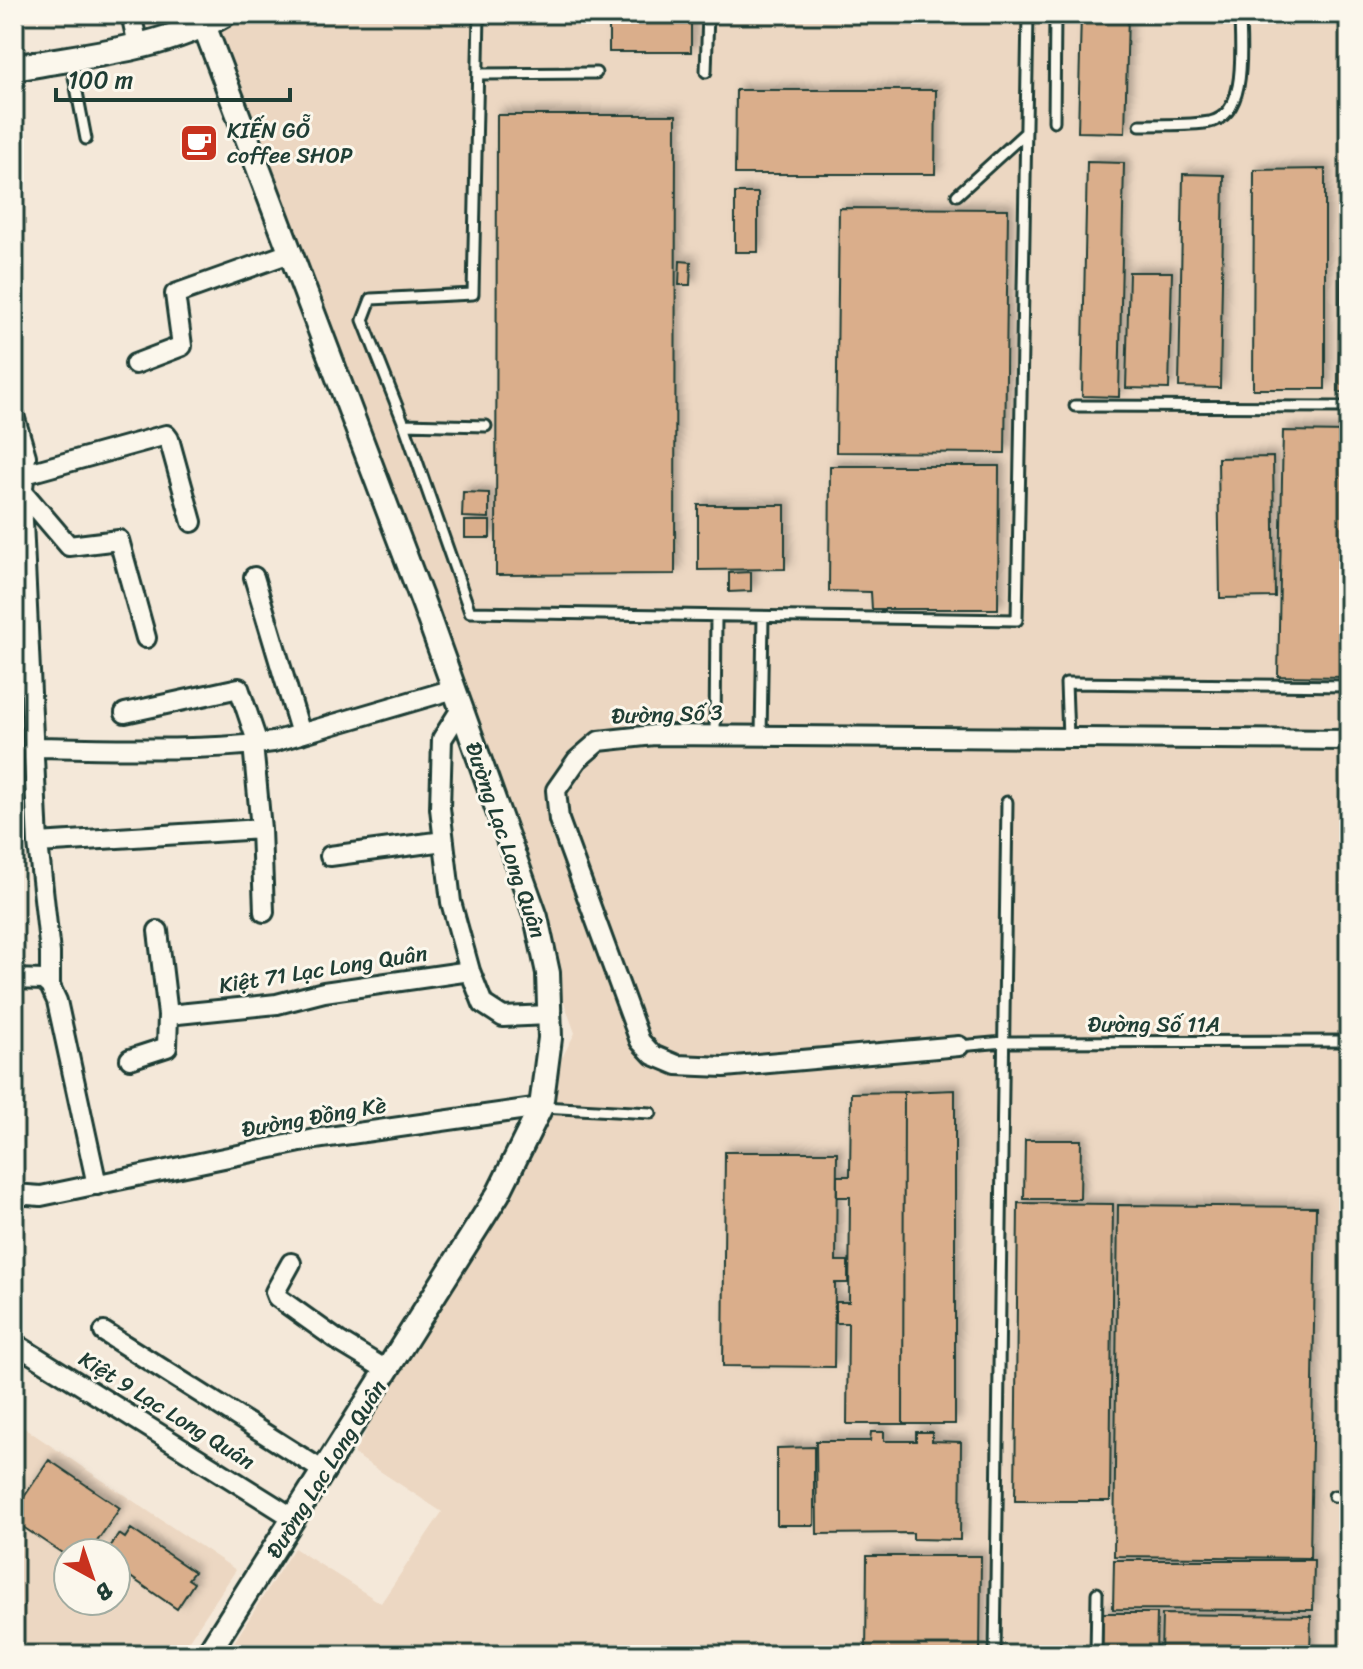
<svg xmlns="http://www.w3.org/2000/svg" width="1363" height="1669" viewBox="0 0 1363 1669" font-family="Sriracha,sans-serif">
<defs>
<filter id="shadow"><feDropShadow dx="5" dy="-5" stdDeviation="4" flood-color="#0004"/></filter>
</defs>
<rect width="100%" height="100%" fill="#f4e8d9"/>
<filter id="ink" filterUnits="userSpaceOnUse"><feTurbulence type="fractalNoise" baseFrequency=".0125" numOctaves="2"/><feDisplacementMap in="SourceGraphic" scale="16" xChannelSelector="R" yChannelSelector="G"/><feConvolveMatrix kernelMatrix="1 2 1 2 8 2 1 2 1" color-interpolation-filters="sRGB"/></filter>
<g filter="url(#ink)">
<path fill="#ecd7c2" fill-rule="evenodd" d="M251 14H1349V1655H226L294 1548 381 1603 442 1512 354 1454 575 1033 213 27Z
M14 1421 236 1570 179 1655H14ZM68 1553H116V1601H68Z"/>
<path fill="#daae8b" stroke="#1f3d34" stroke-width="2" filter="url(#shadow)" d="M609 14H691V52H609Z
M1081 14H1128L1125 133 1078 132Z
M736 90H936L935 174H735Z
M497 115H676L675 574 496 575Z
M1087 162 1124 163 1119 397 1082 396Z
M1325 169V389H1253L1254 170Z
M1183 174 1224 175 1220 388 1179 387Z
M735 193H758V252H735Z
M839 208 1008 209 1005 453 836 452Z
M1342 214H1349V393L1338 392Z
M680 261 691 262 690 285H679Z
M1129 272H1172L1169 389 1126 388Z
M1283 431 1349 432V677L1278 676Z
M1273 457 1275 597 1220 598 1218 458Z
M830 466H999L998 609H872L871 592 829 591Z
M463 492 489 493V518L462 517Z
M698 505H785V569L698 570Z
M465 521H490V538H465Z
M751 572V591L729 592V573Z
M955 1090V1424H903L904 1092Z
M904 1092 903 1424H847L848 1323H836V1302H849L850 1197H837V1176H850L851 1093Z
M1025 1140H1081L1080 1199H1024Z
M725 1152H837L836 1261H848V1283H835L834 1367 723 1366Z
M1018 1203 1113 1204 1110 1501H1015Z
M1118 1205 1316 1207 1310 1558 1114 1556Z
M871 1432H884V1441H916V1432H932V1441L961 1442 960 1540 913 1539V1533L817 1534 816 1441H870Z
M814 1447V1525H777V1448Z
M49 1460 120 1508 89 1553H68V1557L14 1521V1512Z
M131 1529 194 1572 188 1579 194 1583 177 1609 116 1567V1553H106L119 1534 125 1538Z
M867 1556H981L980 1655H866Z
M1114 1560H1314L1313 1610 1113 1609Z
M1103 1613H1157L1156 1655H1102Z
M1162 1614 1311 1616 1310 1655H1161Z"/>
<g fill="none" stroke-linecap="round" stroke-linejoin="round">
<defs>
<path id="service" d="M479 14 473 294 371 299 363 320 404 424 470 612 1017 620 1028 14
M71 61 86 139
M706 72 708 14
M478 74 596 73
M1054 121 1055 14
M1140 125C1163 124 1188 126 1210 122 1249 114 1240 44 1240 14
M957 195 1026 132
M1075 406 1349 407
M404 424 486 426
M715 735 716 616
M761 736 763 617
M1068 738 1066 683 1349 686
M959 1046 1004 1042 1349 1041
M542 1107 651 1113
M1334 1496 1349 1497
M995 1655 1007 802
M1096 1655 1097 1593"/>
<path id="minor" d="M131 14 138 45
M135 364 182 346 175 294 290 253
M14 415 26 456 22 500 38 843 50 953V986
M25 474 166 435 169 439 192 522
M23 492 69 546 119 540 146 638
M254 577 301 734
M461 709 442 739 440 808 451 902 470 971 483 1004 503 1017 549 1015
M125 713 239 688 258 744
M253 744 261 829 264 912
M33 747C113 748 194 752 273 742L454 689
M38 843 261 829
M330 856 444 841
M158 931 168 1015 277 1004 324 992 470 971
M14 979 43 980 50 986 57 1001 97 1185
M959 1046 724 1067 677 1065 653 1055 640 1041 559 820 556 790 577 760 599 741 654 735 1349 740
M130 1059 167 1047 168 1015
M14 1194 41 1196 315 1139 541 1107
M291 1263 275 1292 277 1297 340 1342 388 1371
M104 1332 325 1472
M14 1343 295 1519"/>
<path id="tertiary" d="M204 25 424 605 536 917 548 973 550 1038 541 1107 498 1194 207 1655"/>
<path id="secondary" d="M14 68C83 55 162 50 224 14"/>
</defs>
<use href="#service" stroke="#1f3d34" stroke-width="15"/>
<use href="#minor" stroke="#1f3d34" stroke-width="24"/>
<use href="#tertiary" stroke="#1f3d34" stroke-width="28"/>
<use href="#secondary" stroke="#1f3d34" stroke-width="30"/>
<use href="#service" stroke="#fbf7ec" stroke-width="9"/>
<use href="#minor" stroke="#fbf7ec" stroke-width="18"/>
<use href="#tertiary" stroke="#fbf7ec" stroke-width="22"/>
<use href="#secondary" stroke="#fbf7ec" stroke-width="24"/>
</g>
</g>
<defs>
<symbol id="cafe-square" viewBox="-11 -11 22 22"><rect x="-9" y="-9" width="18" height="18" rx="4" fill="#c8321e" stroke="#fbf7ec"/><path d="M-5.5-4.5H6V0H3Q3 3.5 0 3.5H-2.5Q-5.5 3.5-5.5 0ZM3-3.2v2h1.7v-2ZM-6 4.5H4V6H-6Z" fill="#fff"/></symbol>
</defs>
<g fill-rule="evenodd">
<use href="#cafe-square" x="177" y="121" width="44" height="44"/>
</g>
<g text-anchor="middle" dominant-baseline="central" stroke-width="6" stroke-linejoin="round" paint-order="stroke">
<g font-size="22" fill="#1f3d34" stroke="#fbf7ec" text-anchor="start">
<text x="227" y="130">KIẾN GỖ<tspan x="227" dy="25">coffee SHOP</tspan></text>
</g>
<g font-size="22" fill="#1f3d34" stroke="#fbf7ec">
<text transform="translate(667 714) rotate(-2)">Đường Số 3</text>
<text transform="translate(506 840) rotate(71)">Đường Lạc Long Quân</text>
<text transform="translate(323 969) rotate(-9)">Kiệt 71 Lạc Long Quân</text>
<text x="1154" y="1024">Đường Số 11A</text>
<text transform="translate(314 1117) rotate(-10)">Đường Đồng Kè</text>
<text transform="translate(167 1410) rotate(32)">Kiệt 9 Lạc Long Quân</text>
<text transform="translate(326 1469) rotate(-58)">Đường Lạc Long Quân</text>
</g>
</g>
<rect width="1363" height="1669" fill="none" stroke="#fbf7ec" stroke-width="48"/>
<rect x="24" y="24" width="1315" height="1621" fill="none" stroke="#1f3d34" stroke-width="3" filter="url(#ink)"/>
<g transform="translate(92 1577) rotate(140)"><circle r="38" fill="#fbf7ec" stroke="#a3ada2" stroke-width="2"/>
<path d="M0-6L14 30L0 20L-14 30Z" fill="#c8321e"/>
<text y="-12" font-size="22" font-weight="bold" text-anchor="middle" fill="#1f3d34">B</text>
</g>
<path d="M56 88v12h234v-12" fill="none" stroke="#1f3d34" stroke-width="4"/>
<text x="68" y="88" font-size="24" fill="#1f3d34" stroke="#fbf7ec" stroke-width="6" paint-order="stroke">100 m</text>
</svg>
